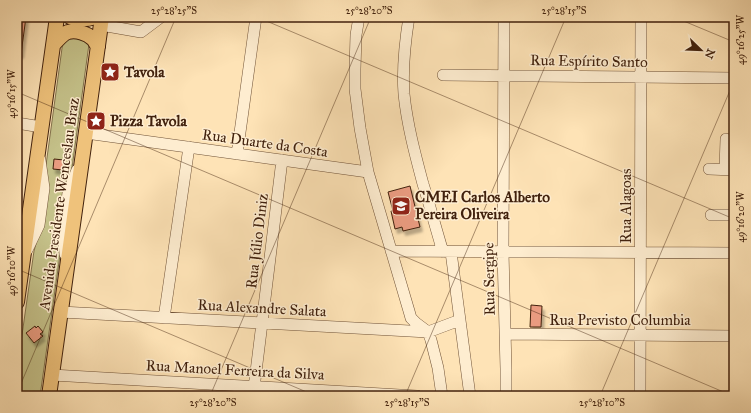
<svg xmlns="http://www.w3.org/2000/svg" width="751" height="413" viewBox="0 0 751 413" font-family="'IM FELL Great Primer',serif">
<defs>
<filter id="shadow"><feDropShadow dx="2.5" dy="4.5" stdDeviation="1" flood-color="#0004"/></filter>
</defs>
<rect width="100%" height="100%" fill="#fee3b6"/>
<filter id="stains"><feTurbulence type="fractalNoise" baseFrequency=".005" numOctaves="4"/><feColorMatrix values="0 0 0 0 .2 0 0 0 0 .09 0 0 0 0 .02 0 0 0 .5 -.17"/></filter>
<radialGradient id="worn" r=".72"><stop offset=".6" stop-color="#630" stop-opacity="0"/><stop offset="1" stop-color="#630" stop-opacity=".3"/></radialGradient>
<path fill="#c5c28a" stroke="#83724c" d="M66 37H82L89 44 72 168 64 191 59 229 60 255 40 396H17V370L34 251 41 226 46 165 63 41Z"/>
<path fill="#e99b80" stroke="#41210d" filter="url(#shadow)" d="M17 17H26L21 54H17Z
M54 159 64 160 63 170 53 169Z
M410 186 420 227 403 231 402 227 395 229 391 211H393L388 192Z
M531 305 542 306 541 327H530Z
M35 326 36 328 38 326 43 332 40 334 43 336 34 343 26 333Z"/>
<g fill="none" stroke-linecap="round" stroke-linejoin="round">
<defs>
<path id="minor" d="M359 17 356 35 355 69V89L360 128 368 172 409 311 411 318 416 323 428 332 431 340 438 368 442 396
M409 17C405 42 402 68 404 94 407 124 415 154 423 184 430 206 436 229 443 252
M504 17 503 252 506 369V396
M101 25 141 32 161 17
M443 75 734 78
M17 123 41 127
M86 133 368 172
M237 154 256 17
M709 169 734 170
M725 169 726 139
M711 215H734
M27 250 39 225 44 188 40 160
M391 251 734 253
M451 252 470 396
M65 254 63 229 68 193 77 170
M61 312 428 332 460 320
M164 318 189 147
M505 334 734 336
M52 375 417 396
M253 396 262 323 282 160
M640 396 641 17"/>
<path id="major" d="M70 17C80 20 86 20 95 17
M53 45C57 41 62 34 68 32 76 30 87 33 93 39 95 41 96 44 98 47
M17 302 57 17
M49 396 102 17"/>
</defs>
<use href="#minor" stroke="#705237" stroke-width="12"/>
<use href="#major" stroke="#41210d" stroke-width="16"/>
<use href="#minor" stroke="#feedd0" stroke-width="11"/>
<use href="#major" stroke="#efc27b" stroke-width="14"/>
</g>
<path fill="none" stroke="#41210d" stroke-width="1" stroke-opacity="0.45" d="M257 17 734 219M674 17 734 42M17 92 733 396M17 269 316 396M17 393 176 17M210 396 371 17M405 396 566 17M600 396 734 81"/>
<defs>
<symbol id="sight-square" viewBox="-11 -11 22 22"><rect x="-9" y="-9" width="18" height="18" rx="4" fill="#8f2418" stroke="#feedd0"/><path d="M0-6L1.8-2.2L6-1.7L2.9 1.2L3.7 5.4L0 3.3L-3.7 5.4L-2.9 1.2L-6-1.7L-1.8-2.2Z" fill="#fff"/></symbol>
<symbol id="school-square" viewBox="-11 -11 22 22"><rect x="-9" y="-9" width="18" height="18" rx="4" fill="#8f2418" stroke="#feedd0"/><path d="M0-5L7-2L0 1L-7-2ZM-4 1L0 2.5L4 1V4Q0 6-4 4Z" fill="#fff"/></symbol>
</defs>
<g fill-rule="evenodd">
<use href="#sight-square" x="99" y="61" width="22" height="22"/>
<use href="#sight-square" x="85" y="110" width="22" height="22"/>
<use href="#school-square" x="390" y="195" width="22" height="22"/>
</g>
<g text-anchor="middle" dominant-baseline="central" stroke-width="3" stroke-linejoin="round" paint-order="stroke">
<g font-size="15" fill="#41210d" stroke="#feedd0">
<text transform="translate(589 61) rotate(1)">Rua Espírito Santo</text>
<text transform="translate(265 143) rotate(8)">Rua Duarte da Costa</text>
<text transform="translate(59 204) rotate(-82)">Avenida Presidente Wenceslau Braz</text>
<text transform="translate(626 206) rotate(-90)">Rua Alagoas</text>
<text transform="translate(257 241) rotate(-83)">Rua Júlio Diniz</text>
<text transform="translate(489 279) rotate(-91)">Rua Sergipe</text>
<text transform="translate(262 308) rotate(3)">Rua Alexandre Salata</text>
<text x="620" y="320">Rua Previsto Columbia</text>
<text transform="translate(235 370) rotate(3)">Rua Manoel Ferreira da Silva</text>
</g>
<g font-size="15" font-weight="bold" fill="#41210d" stroke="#feedd0" text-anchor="start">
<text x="124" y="72">Tavola</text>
<text x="110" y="121">Pizza Tavola</text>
<text x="415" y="197">CMEI Carlos Alberto<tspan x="415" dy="17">Pereira Oliveira</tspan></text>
</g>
</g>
<rect width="751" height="413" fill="none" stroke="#fee3b6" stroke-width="44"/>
<g transform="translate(701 50) rotate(113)" stroke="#feedd0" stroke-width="3" paint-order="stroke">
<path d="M0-3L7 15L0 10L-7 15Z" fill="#41210d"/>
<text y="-6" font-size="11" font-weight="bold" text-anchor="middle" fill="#41210d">N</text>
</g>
<rect x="22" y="22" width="707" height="369" fill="none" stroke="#41210d" stroke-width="1.5"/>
<g font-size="10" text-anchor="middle" fill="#41210d">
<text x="174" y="14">25°28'25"S</text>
<text x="369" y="14">25°28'20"S</text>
<text x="564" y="14">25°28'15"S</text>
<text transform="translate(740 40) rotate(-90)" y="4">49°16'25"W</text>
<text transform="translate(11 94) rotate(-90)" y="4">49°16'15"W</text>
<text transform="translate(740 217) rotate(-90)" y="4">49°16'20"W</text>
<text transform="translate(11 271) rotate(-90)" y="4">49°16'10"W</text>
<text x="213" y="406">25°28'20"S</text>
<text x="407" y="406">25°28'15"S</text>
<text x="602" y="406">25°28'10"S</text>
</g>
<rect width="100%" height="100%" filter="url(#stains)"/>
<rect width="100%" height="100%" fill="url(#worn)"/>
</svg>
